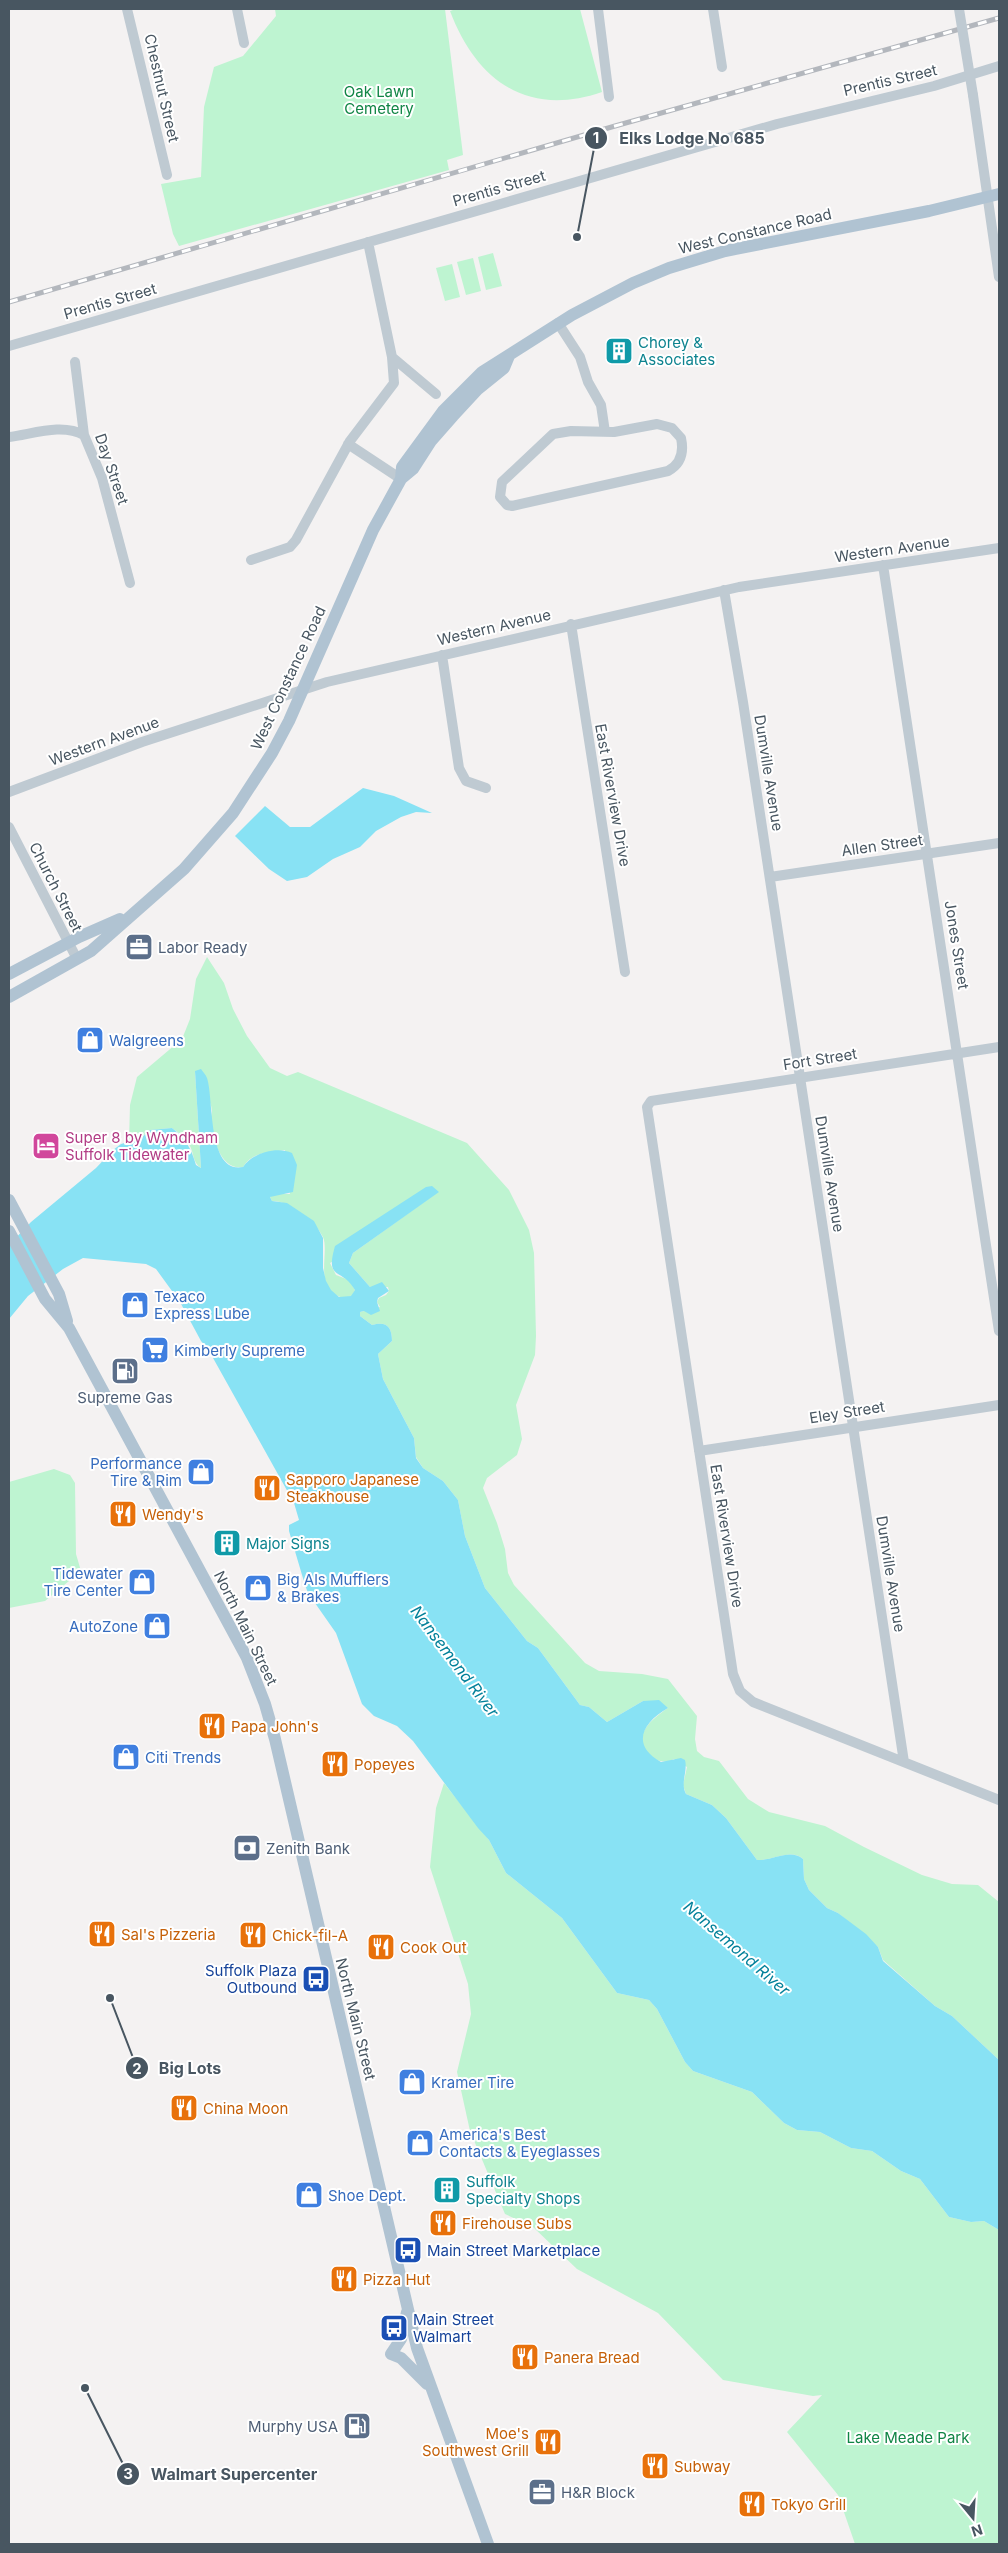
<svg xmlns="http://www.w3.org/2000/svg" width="1008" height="2553" viewBox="0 0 1008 2553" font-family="Inter,sans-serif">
<rect width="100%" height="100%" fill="#f4f2f2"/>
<path fill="#bef4d1" d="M275 9H445L463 155 447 160 449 170 179 246 173 234 161 184 201 177 204 107 214 67 243 56 276 16Z
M456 9H580L602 92C527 118 476 80 450 11Z
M493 253 502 286 486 290 478 257Z
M473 258 481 291 466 295 457 262Z
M452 264 460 297 445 301 436 268Z
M207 957 224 983 233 1009 247 1036 270 1068 287 1076 298 1072 467 1143 509 1190 529 1230 534 1253 536 1336 535 1355 516 1405 522 1439 517 1455 487 1478 483 1488 497 1523 505 1549 508 1573 514 1585 585 1663 599 1671 642 1674 668 1679 697 1716 695 1739 697 1751 704 1757 719 1761 748 1799 769 1812 825 1826 864 1847 922 1875 952 1884 978 1885 999 1902V2060L952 2016 935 2006 883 1960 878 1947 838 1913 827 1908 809 1890 804 1879 803 1859C791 1848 773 1861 757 1860L726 1818 712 1805 686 1794 683 1785 687 1767 674 1759C659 1768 636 1751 643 1733 648 1722 659 1714 668 1708L643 1701 607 1722 589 1707 580 1705 538 1648 527 1641 485 1588 465 1536 458 1500 443 1481 423 1468 416 1457 414 1438 383 1379 378 1354 392 1341C392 1326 386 1321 372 1325L360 1316V1312L380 1307 377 1302 379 1298 386 1295 389 1291 388 1287H370L349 1263 353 1253 438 1192 330 1263 336 1275 349 1280 355 1290 352 1296 344 1298C312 1290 330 1253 323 1237 316 1224 309 1218 296 1210 288 1205 282 1201 272 1201L270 1197 274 1194H290L285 1150C269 1153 253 1151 243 1167 221 1171 213 1139 211 1122 210 1118 212 1114 212 1111 211 1099 200 1083 195 1071L201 1168C193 1163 194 1154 190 1146 186 1138 179 1133 172 1128L150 1130 141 1138 129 1142 130 1105 137 1077 182 1039 190 1019 196 979Z
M54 1469 70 1475 75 1483 76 1554 81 1571 45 1601 9 1608V1482Z
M444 1783 489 1840 506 1873 562 1918 617 1993 649 2000 657 2009 685 2062 693 2071 752 2092 784 2123 797 2130 820 2132 851 2148 872 2151 901 2171 920 2179 949 2217 971 2222 984 2221 999 2230V2544H855L838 2495 787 2432 822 2395 813 2396 723 2380 658 2313 577 2269 533 2227 505 2214 470 2131 457 2072 471 2014 468 1984 430 1867 436 1808Z"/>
<path fill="#88e2f4" d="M363 788 394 796 432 813 416 812 401 817 376 831 360 847 333 859 307 877 287 881 269 869 235 836 265 806 290 827H310Z
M201 1069C203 1072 206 1075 207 1078 214 1098 207 1174 243 1167 252 1153 277 1146 292 1153L297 1165 293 1192 270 1197 272 1201 287 1203 314 1221 323 1238V1268L326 1281 331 1290 339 1297 351 1296 355 1290C341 1266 325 1282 335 1246L426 1187 432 1186 439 1192 353 1253 349 1263 370 1287 382 1282 389 1291 378 1298 377 1302 380 1311 371 1315 364 1311 360 1312V1316L372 1325C386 1321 392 1326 392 1341L378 1354 383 1379 414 1438 416 1458 423 1468 443 1481 458 1500 465 1536 485 1588 527 1641 538 1648 580 1705 589 1707 607 1722 643 1701 659 1700 668 1708C643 1722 630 1745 661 1762L681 1758 685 1760C688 1771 680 1783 686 1794L712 1805 726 1818 757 1860C773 1861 790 1848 803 1859L804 1879 809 1890 827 1908 838 1913 866 1934 878 1947 883 1961 935 2006 952 2016 999 2060V2230L984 2221 971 2222 949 2217 920 2179 901 2171 872 2151 851 2148 820 2132 797 2130 784 2123 752 2092 693 2071 685 2062 657 2009 649 2000 617 1993 562 1918 506 1873 489 1840 478 1828 413 1741 397 1726 374 1716 362 1704 336 1633 308 1593 305 1585 289 1531V1525L299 1520 294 1503 208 1349 201 1341 180 1302 156 1269 146 1264 83 1258 63 1269 28 1296 9 1319V1245L31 1222 96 1168 113 1150 121 1144 141 1138 150 1130 172 1128C186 1139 191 1148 196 1165L201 1168 195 1071Z"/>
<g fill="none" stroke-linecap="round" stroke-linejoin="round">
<path stroke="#bfcad2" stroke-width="10" d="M127 9 167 175
M237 9 244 43
M598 9 609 97
M713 9 722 67
M973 95 999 277
M558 323 580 357 588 382 601 405 605 432
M9 346 777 124 934 86 999 66
M392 357 436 394
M75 362 84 435 102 478 130 583
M657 424 672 428 681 438C684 452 681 464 668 471L512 506 507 505 500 497 502 482 553 434 571 431 614 432Z
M9 437C33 434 62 423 84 435
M348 444 401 479
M251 560 290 547 296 540 350 441 394 383 392 357 368 242
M883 565 999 1331
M724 590 743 702 904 1762
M571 624 625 972
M442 655 459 768 466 781 486 788
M9 792 142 742 327 682 739 587 999 548
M9 827 77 959
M770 877 999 843
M999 1047 651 1101 647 1107 733 1674 740 1691 753 1702 999 1800
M699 1451 999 1405"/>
<path stroke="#b0c3d2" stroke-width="12" d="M401 479 402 467 443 411 482 372 572 315 633 283 669 268 725 251 929 211 999 194
M9 974 79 937 120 919
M9 997 91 951 184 869 233 813 272 753 289 721 373 530 401 479 413 469 431 441 453 416 478 389 504 368 509 356
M9 1200 59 1294 67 1321
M9 1231 45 1299 69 1328 247 1658 265 1704 275 1739 417 2348 488 2544
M407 2312 401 2339 391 2354 401 2358 427 2384"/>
<defs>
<path id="rail" d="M9 302 615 126 999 18"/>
</defs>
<use href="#rail" stroke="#b3b7bd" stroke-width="5"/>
<use href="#rail" stroke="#fff" stroke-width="3" stroke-dasharray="9" stroke-linecap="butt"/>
<path stroke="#bfcad2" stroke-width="10" d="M959 9 973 95"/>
</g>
<defs>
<symbol id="building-square" viewBox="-11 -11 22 22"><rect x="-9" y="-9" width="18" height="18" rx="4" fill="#0f9aa8" stroke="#fff"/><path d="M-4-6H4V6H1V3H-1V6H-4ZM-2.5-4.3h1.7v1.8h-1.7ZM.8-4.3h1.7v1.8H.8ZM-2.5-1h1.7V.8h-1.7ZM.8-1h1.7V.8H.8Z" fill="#fff"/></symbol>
<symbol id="office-square" viewBox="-11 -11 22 22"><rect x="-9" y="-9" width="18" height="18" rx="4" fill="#5c6f8a" stroke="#fff"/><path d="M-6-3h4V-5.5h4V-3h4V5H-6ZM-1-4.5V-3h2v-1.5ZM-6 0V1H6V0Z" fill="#fff"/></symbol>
<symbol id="shop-square" viewBox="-11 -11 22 22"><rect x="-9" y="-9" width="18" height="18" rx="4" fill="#3f7fe0" stroke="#fff"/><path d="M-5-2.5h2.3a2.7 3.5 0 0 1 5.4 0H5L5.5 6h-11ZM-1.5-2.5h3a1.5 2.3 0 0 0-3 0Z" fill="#fff"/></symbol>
<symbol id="hotel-square" viewBox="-11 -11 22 22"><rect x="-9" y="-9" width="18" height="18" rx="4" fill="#d1479c" stroke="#fff"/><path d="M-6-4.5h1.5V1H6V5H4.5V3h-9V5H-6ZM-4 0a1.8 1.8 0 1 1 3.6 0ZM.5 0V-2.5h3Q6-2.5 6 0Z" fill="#fff"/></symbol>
<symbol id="supermarket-square" viewBox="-11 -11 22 22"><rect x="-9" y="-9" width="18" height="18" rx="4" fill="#3f7fe0" stroke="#fff"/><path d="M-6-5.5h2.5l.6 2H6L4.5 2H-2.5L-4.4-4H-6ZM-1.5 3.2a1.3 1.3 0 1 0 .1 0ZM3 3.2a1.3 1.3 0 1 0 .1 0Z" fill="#fff"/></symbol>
<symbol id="fuel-square" viewBox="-11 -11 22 22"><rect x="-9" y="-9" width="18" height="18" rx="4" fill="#5c6f8a" stroke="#fff"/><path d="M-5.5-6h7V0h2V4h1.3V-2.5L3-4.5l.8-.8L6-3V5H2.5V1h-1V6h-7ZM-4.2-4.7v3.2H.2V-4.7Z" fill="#fff"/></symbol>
<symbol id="restaurant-square" viewBox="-11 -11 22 22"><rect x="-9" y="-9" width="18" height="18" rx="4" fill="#e8710a" stroke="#fff"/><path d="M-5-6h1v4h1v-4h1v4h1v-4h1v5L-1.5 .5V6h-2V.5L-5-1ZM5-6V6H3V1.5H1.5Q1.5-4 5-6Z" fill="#fff"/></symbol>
<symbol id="bank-square" viewBox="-11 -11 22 22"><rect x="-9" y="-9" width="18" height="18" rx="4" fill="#5c6f8a" stroke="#fff"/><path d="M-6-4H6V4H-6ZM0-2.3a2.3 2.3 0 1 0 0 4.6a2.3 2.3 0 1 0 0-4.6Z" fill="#fff"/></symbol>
<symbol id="bus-square" viewBox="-11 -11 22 22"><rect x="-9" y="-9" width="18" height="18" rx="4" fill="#1a4fb4" stroke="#fff"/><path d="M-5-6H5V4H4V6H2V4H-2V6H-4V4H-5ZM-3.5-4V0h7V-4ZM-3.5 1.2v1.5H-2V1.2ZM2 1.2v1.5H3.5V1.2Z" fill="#fff"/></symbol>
</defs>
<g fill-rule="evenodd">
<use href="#building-square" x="603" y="335" width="32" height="32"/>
<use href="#office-square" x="123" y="931" width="32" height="32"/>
<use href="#shop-square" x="74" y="1024" width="32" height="32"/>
<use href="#hotel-square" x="30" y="1130" width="32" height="32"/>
<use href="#shop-square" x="119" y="1289" width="32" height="32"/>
<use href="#supermarket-square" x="139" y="1334" width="32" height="32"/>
<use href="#fuel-square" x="109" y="1355" width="32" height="32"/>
<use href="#shop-square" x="185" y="1456" width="32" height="32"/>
<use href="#restaurant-square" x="251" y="1472" width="32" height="32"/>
<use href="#restaurant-square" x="107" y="1498" width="32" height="32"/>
<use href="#building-square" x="211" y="1527" width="32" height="32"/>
<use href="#shop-square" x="126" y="1566" width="32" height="32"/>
<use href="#shop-square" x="242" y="1572" width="32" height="32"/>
<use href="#shop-square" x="141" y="1610" width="32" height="32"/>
<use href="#restaurant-square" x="196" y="1710" width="32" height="32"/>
<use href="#shop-square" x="110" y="1741" width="32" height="32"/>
<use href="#restaurant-square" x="319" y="1748" width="32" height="32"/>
<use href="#bank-square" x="231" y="1832" width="32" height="32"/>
<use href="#restaurant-square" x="86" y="1918" width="32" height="32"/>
<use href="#restaurant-square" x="237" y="1919" width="32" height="32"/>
<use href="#restaurant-square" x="365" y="1931" width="32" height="32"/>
<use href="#bus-square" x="300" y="1963" width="32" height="32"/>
<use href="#shop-square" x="396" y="2066" width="32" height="32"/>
<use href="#restaurant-square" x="168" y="2092" width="32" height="32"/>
<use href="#shop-square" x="404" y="2127" width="32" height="32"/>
<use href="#building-square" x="431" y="2174" width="32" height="32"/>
<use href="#shop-square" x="293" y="2179" width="32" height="32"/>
<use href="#restaurant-square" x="427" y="2207" width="32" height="32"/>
<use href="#bus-square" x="392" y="2234" width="32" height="32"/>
<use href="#restaurant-square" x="328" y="2263" width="32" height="32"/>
<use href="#bus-square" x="378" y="2312" width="32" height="32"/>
<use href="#restaurant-square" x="509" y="2341" width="32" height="32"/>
<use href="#fuel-square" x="341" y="2410" width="32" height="32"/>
<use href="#restaurant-square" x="532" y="2426" width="32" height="32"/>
<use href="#restaurant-square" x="639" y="2450" width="32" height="32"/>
<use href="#office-square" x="526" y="2476" width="32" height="32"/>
<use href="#restaurant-square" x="736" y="2488" width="32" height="32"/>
</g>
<g text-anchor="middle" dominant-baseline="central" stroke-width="4" stroke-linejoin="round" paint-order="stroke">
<g font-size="15" fill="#485661" stroke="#fff">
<text transform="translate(890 80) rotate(-13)">Prentis Street</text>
<text transform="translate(162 88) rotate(77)">Chestnut Street</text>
<text transform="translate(499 188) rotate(-16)">Prentis Street</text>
<text transform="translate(755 231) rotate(-13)">West Constance Road</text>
<text transform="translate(110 301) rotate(-16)">Prentis Street</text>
<text transform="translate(112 469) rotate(71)">Day Street</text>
<text transform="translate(892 549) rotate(-8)">Western Avenue</text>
<text transform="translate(494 627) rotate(-13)">Western Avenue</text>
<text transform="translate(288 678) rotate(-65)">West Constance Road</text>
<text transform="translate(104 741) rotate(-20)">Western Avenue</text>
<text transform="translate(769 773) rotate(81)">Dumville Avenue</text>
<text transform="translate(613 795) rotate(80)">East Riverview Drive</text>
<text transform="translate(882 845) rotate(-8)">Allen Street</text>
<text transform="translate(56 887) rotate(63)">Church Street</text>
<text transform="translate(957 945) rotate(81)">Jones Street</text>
<text transform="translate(820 1059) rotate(-9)">Fort Street</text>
<text transform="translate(830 1174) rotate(81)">Dumville Avenue</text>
<text transform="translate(847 1412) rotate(-9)">Eley Street</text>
<text transform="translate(727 1536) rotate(81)">East Riverview Drive</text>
<text transform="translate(891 1574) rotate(81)">Dumville Avenue</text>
<text transform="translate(246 1628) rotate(64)">North Main Street</text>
<text transform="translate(356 2019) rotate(76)">North Main Street</text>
</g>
<g font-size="15" fill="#108545" stroke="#fff">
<text x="379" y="91">Oak Lawn<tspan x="379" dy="17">Cemetery</tspan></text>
<text x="908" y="2437">Lake Meade Park</text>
</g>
<g font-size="15" fill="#0d838f" stroke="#fff" text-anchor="start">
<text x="638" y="342">Chorey &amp;<tspan x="638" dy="17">Associates</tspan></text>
<text x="246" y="1543">Major Signs</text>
<text x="466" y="2181">Suffolk<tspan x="466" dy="17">Specialty Shops</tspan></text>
</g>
<g font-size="15" fill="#4e5e75" stroke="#fff" text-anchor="start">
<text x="158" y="947">Labor Ready</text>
<text x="125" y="1397" text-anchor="middle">Supreme Gas</text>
<text x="266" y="1848">Zenith Bank</text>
<text x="338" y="2426" text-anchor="end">Murphy USA</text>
<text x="561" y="2492">H&amp;R Block</text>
</g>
<g font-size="15" fill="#366cbe" stroke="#fff" text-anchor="start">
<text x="109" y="1040">Walgreens</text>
<text x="154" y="1296">Texaco<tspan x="154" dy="17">Express Lube</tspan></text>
<text x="174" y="1350">Kimberly Supreme</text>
<text x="182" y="1463" text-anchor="end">Performance<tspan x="182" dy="17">Tire &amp; Rim</tspan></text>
<text x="123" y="1573" text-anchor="end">Tidewater<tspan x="123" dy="17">Tire Center</tspan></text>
<text x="277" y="1579">Big Als Mufflers<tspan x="277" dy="17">&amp; Brakes</tspan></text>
<text x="138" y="1626" text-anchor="end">AutoZone</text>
<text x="145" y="1757">Citi Trends</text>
<text x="431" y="2082">Kramer Tire</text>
<text x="439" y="2134">America's Best<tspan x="439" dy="17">Contacts &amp; Eyeglasses</tspan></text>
<text x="328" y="2195">Shoe Dept.</text>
</g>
<g font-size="15" fill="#b23c85" stroke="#fff" text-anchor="start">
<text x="65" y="1137">Super 8 by Wyndham<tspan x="65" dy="17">Suffolk Tidewater</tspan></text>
</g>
<g font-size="15" fill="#c56008" stroke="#fff" text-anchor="start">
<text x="286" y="1479">Sapporo Japanese<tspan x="286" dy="17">Steakhouse</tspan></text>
<text x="142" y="1514">Wendy's</text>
<text x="231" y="1726">Papa John's</text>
<text x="354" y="1764">Popeyes</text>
<text x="121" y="1934">Sal's Pizzeria</text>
<text x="272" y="1935">Chick-fil-A</text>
<text x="400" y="1947">Cook Out</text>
<text x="203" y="2108">China Moon</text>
<text x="462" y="2223">Firehouse Subs</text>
<text x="363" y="2279">Pizza Hut</text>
<text x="544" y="2357">Panera Bread</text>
<text x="529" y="2433" text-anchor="end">Moe's<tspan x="529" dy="17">Southwest Grill</tspan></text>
<text x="674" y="2466">Subway</text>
<text x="771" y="2504">Tokyo Grill</text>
</g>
<g font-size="15" fill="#164399" stroke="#fff" text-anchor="start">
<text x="297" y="1970" text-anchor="end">Suffolk Plaza<tspan x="297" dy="17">Outbound</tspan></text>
<text x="427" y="2250">Main Street Marketplace</text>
<text x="413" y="2319">Main Street<tspan x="413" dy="17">Walmart</tspan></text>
</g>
<g font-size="16" font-style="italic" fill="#03819a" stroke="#fff">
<text transform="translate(455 1661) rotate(53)">Nansemond River</text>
<text transform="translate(737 1948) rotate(41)">Nansemond River</text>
</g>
</g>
<path fill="none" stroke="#485661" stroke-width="2" d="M577 237L596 138M110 1998L137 2068M85 2388L128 2474"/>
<g fill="#485661" stroke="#fff" stroke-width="2">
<circle cx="577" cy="237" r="5"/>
<circle cx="110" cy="1998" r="5"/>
<circle cx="85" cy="2388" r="5"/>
<circle cx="596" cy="138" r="12"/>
<circle cx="137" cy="2068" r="12"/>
<circle cx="128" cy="2474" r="12"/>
</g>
<g font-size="15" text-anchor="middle" font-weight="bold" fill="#fff">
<text x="596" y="143">1</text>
<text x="137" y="2074">2</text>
<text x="128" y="2479">3</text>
</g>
<g font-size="16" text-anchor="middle" font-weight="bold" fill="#485661" stroke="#fff" stroke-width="4" stroke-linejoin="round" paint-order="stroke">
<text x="692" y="144">Elks Lodge No 685</text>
<text x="190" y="2074">Big Lots</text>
<text x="234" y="2480">Walmart Supercenter</text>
</g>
<rect width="1008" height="2553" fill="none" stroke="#485661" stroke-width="20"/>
<g transform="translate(973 2518) rotate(162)" stroke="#ffffff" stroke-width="4" paint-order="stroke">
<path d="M0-4L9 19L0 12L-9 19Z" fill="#485661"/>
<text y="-8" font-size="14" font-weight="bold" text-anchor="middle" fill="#485661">N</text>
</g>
</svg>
